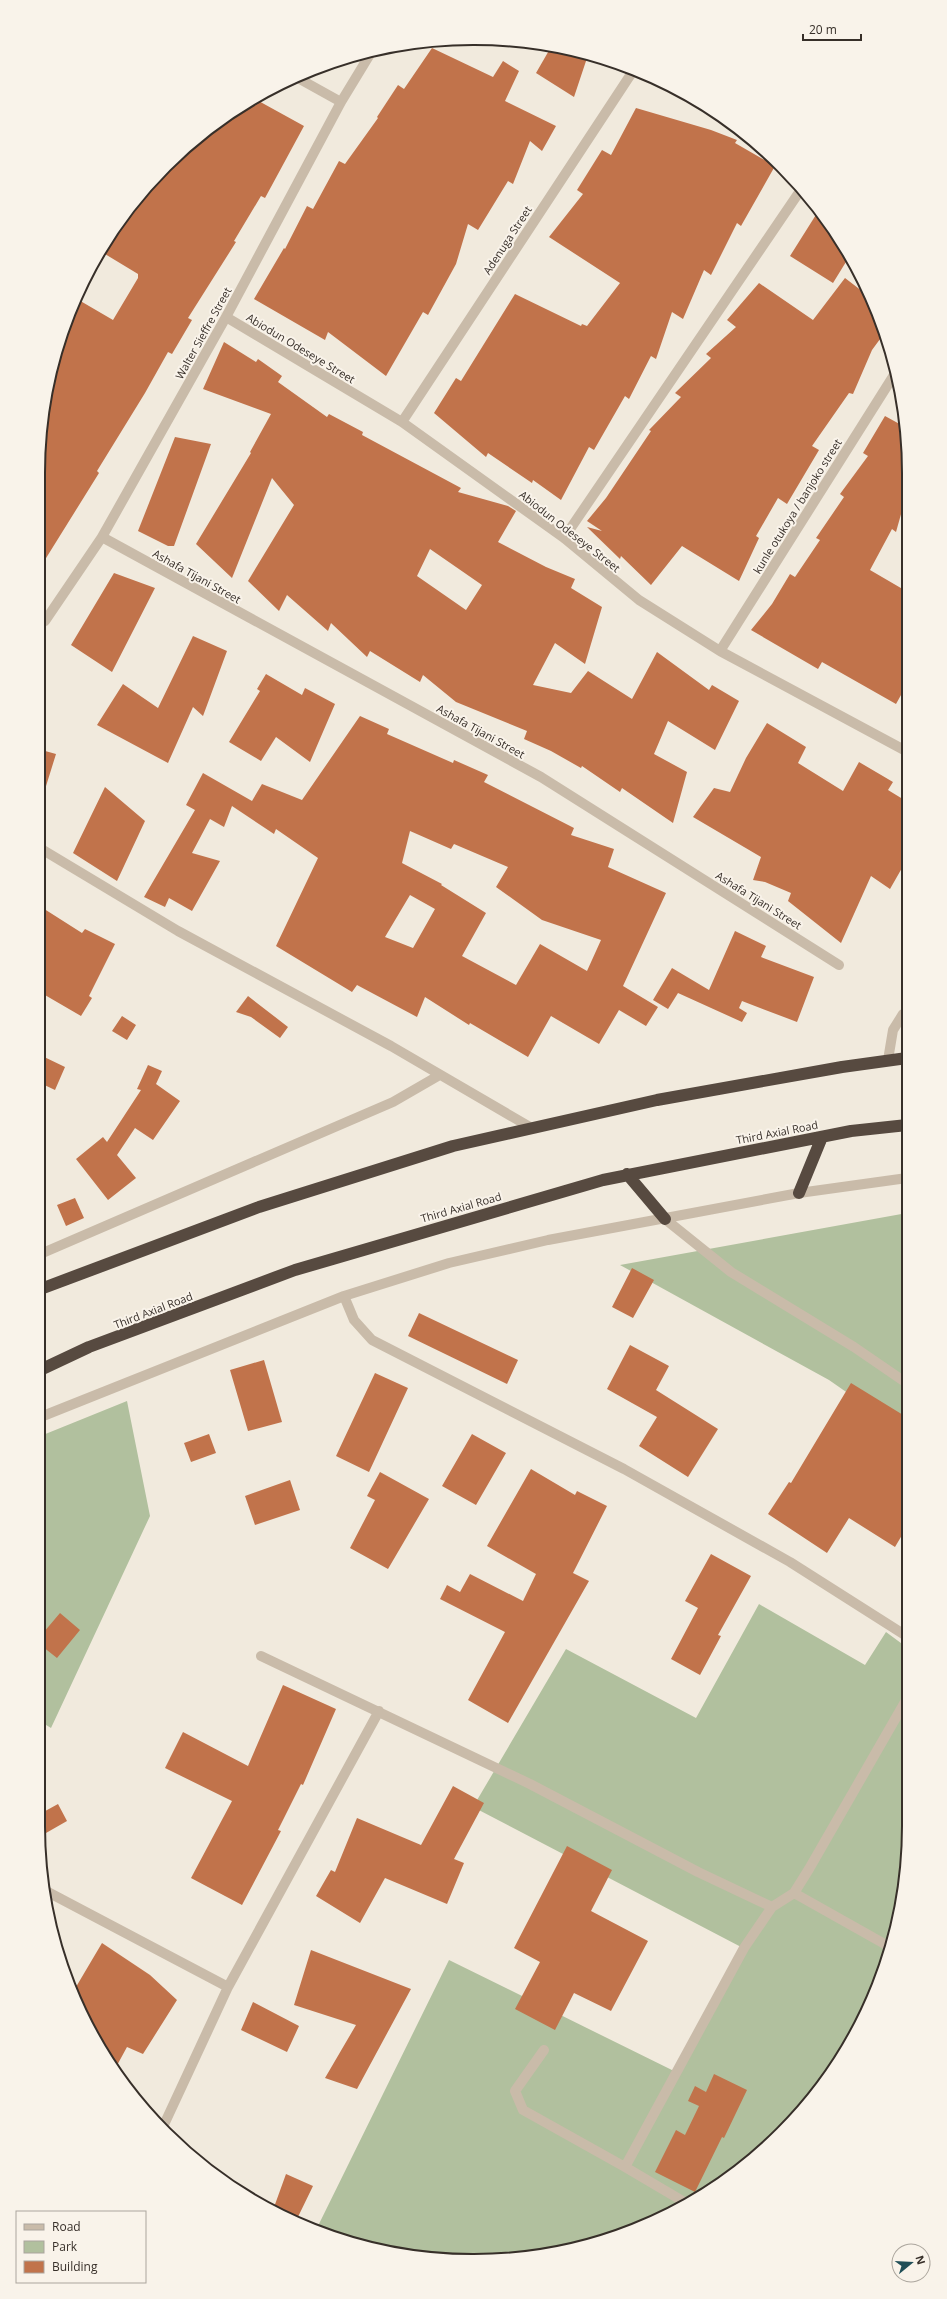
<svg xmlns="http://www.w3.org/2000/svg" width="947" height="2299" viewBox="0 0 947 2299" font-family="'Open Sans',sans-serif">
<rect width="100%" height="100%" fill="#f1eadd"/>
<path fill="#b1c09e" d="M907 1213 908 1435 829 1380 620 1265Z
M127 1401 150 1516 51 1728 38 1720V1437Z
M759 1604 865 1665 886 1632 909 1649V1825L905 1883 886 1965 864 2018 819 2090 761 2153 715 2188 640 2228 559 2253 502 2260 416 2257 334 2238 316 2230 449 1960 676 2072 743 1948 473 1807 566 1649 696 1718Z"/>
<path fill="#c1734b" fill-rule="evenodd" d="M551 47 588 55 574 97 536 73Z
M432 48 493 77 503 61 519 71 505 101 556 126 542 151 530 141 513 184 508 181 478 230 468 224 456 264 428 315 423 312 386 376 328 332 325 340 254 299 284 248 285 249 307 206 313 209 339 161 345 164 378 118 377 117 398 85 404 89Z
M255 99 304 126 265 198 261 196 234 241 236 242 188 318 192 320 172 354 168 352 145 393 97 471 99 473 38 571V474L42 416 61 334 77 299 113 320 138 278V274L100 251 146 186 208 128Z
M636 108 711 130 737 140 735 143 775 166 741 226 737 223 711 275 704 270 683 319 672 312 656 359 651 356 629 399 625 396 594 450 589 447 561 500 533 480 532 483 488 453 486 457 434 413 456 378 461 381 515 294 581 326 582 324 587 326 620 283 549 237 583 194 577 190 602 150 611 155Z
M819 210 836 232 849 257 833 283 790 256Z
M845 278 871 298 876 307 883 335 872 350 853 394 849 393 812 446 819 450 787 504 778 498 756 536 759 538 739 581 682 546 651 585 621 556 620 559 587 527 602 531 587 521 606 498 651 431 649 430 681 397 675 393 711 358 706 354 736 327 727 320 759 283 813 320Z
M224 342 256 362 258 359 282 376 278 382 327 417 329 414 363 432 362 435 461 488 458 492 508 506 516 511 498 542 546 567 575 579 571 588 602 607 585 664 555 643 533 685 571 693 588 671 632 699 657 652 709 690 712 685 739 701 715 750 668 721 654 754 687 772 673 823 622 788 620 792 582 766 581 768 551 751 524 739 527 731 456 702 423 675 420 682 370 651 367 657 331 623 328 631 287 595 279 611 248 581 294 505 272 478 232 578 196 544 251 453 250 452 271 414 203 389ZM430 549 482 585 466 610 417 576Z
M885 416 905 427V500L896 532 892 529 870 570 906 591V686L896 704 822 662 818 669 751 630 772 604 790 574 795 577 820 540 816 538 844 497 840 494 868 456 863 453Z
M175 437 211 444 174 546H168L138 531Z
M114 573 155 588 112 672 71 645Z
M193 636 227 651 203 716 193 707 168 763 97 725 123 684 158 708Z
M266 674 302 695 305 688 335 704 310 762 276 737 261 761 229 742 260 691 257 689Z
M360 716 389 729 387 734 453 763 454 760 488 775 484 782 574 828 571 835 614 849 608 867 666 893 623 986 658 1007 646 1026 619 1010 599 1044 551 1016 528 1057 470 1023 469 1025 425 997 417 1017 357 985 352 992 276 946 318 858 276 829 274 834 232 806 224 827 210 819 192 853 220 861 192 911 169 898 165 907 144 897 195 810 186 805 203 773 252 801 262 784 302 800ZM410 831 451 849 454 844 508 867 496 887 542 920 601 940 587 971 540 944 516 985 462 956 486 913 441 885 442 884 402 863ZM410 895 435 909 413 948 385 937Z
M767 723 806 747 798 763 843 791 859 762 893 782 888 790 906 801V861L890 889 871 876 841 943 788 901 791 893 765 882 753 880 761 857 693 817 714 788 730 792 746 758Z
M38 749 56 754 42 799H38Z
M105 787 145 821 117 881 73 853Z
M38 905 82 933 85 929 115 944 89 996 92 998 81 1016 38 991Z
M735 931 766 946 761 957 814 977 797 1022 742 1001 739 1008 747 1013 742 1022 678 993 668 1009 653 1000 672 968 709 990Z
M248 996 288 1027 280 1038 251 1017 236 1012Z
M122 1016 136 1025 127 1040 112 1031Z
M38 1054 65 1067 55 1090 38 1082Z
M148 1065 162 1071 156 1084 180 1101 153 1140 135 1128 117 1155 136 1178 108 1200 76 1159 103 1137 107 1142 141 1090 137 1089Z
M75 1198 84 1218 66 1226 57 1205Z
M632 1268 654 1280 633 1318 612 1307Z
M419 1313 518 1360 507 1384 408 1336Z
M630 1345 669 1366 656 1390 718 1429 688 1477 639 1446 657 1417 607 1389Z
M264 1360 282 1422 248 1431 230 1370Z
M375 1373 408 1388 369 1472 336 1456Z
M851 1383 908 1418V1525L895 1547 849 1518 827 1553 768 1514 789 1482 791 1483Z
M209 1434 216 1453 191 1462 184 1443Z
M472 1434 506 1453 476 1505 442 1486Z
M531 1469 575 1495 577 1491 607 1506 573 1573 589 1581 508 1723 468 1700 505 1632 440 1599 447 1585 460 1592 470 1574 523 1601 536 1574 487 1546Z
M380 1472 429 1499 388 1569 350 1548 375 1500 367 1496Z
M290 1480 300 1510 255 1525 245 1496Z
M711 1554 751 1576 718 1635 721 1636 700 1675 671 1659 698 1608 685 1601Z
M60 1613 80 1630 57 1658 38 1643V1639Z
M283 1685 336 1709 303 1785 301 1784 278 1830 281 1831 242 1905 191 1878 232 1801 165 1768 183 1732 248 1766Z
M453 1786 484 1803 454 1859 464 1863 447 1904 385 1878 360 1923 316 1896 331 1870 335 1872 357 1818 421 1845Z
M58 1804 67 1821 39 1837 38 1815Z
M567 1846 612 1870 591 1911 648 1941 611 2011 574 1993 555 2030 515 2009 540 1962 514 1948Z
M102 1943 150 1975 177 2000 143 2054 127 2047 115 2069 96 2043 73 1992Z
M311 1950 411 1989 357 2089 325 2078 356 2025 294 2005Z
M253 2002 299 2026 287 2052 241 2030Z
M714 2074 747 2090 724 2138 722 2137 695 2192 655 2172 676 2130 685 2135 699 2106 688 2101 695 2086 706 2092Z
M286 2174 313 2186 296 2221 273 2210Z"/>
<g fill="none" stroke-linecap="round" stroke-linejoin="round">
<path stroke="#c9bba9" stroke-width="10" d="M296 77 341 102
M698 103 720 115
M226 317 402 422 564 538 639 600 720 651 906 751
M402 422 633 71
M102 537 541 777 839 965
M564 538 802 188
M45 621 102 537 226 317 341 102 372 51
M720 651 894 375
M38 847 178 931 391 1046 530 1127
M888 1060 893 1030 903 1014 907 1013
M665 1219 731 1272 854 1347 908 1384
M38 1255 393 1102 438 1076
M344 1296 354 1320 372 1340 624 1469 790 1562 908 1637
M38 1418 344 1296 449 1263 548 1240 799 1193 907 1178
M261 1656 530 1784 698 1872 772 1907 794 1893 809 1869 909 1695
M44 1890 228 1987
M794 1893 890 1947
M544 2050 515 2091 523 2110 625 2167
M162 2129 228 1987 379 1711
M686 2203 625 2167 744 1948 772 1907"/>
<path stroke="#574a40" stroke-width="12" d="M627 1174 665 1219
M799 1193 822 1137
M38 1290 259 1207 453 1146 657 1100 842 1067 907 1058
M38 1371 89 1347 295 1270 603 1180 851 1131 907 1125"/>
</g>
<g text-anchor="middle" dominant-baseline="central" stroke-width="4" stroke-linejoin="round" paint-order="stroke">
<g font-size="11" fill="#372f29" stroke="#f9f3ea">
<text transform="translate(507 240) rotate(-57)">Adenuga Street</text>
<text transform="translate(203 333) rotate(-61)">Walter Sieffre Street</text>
<text transform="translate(301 348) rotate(31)">Abiodun Odeseye Street</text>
<text transform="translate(797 506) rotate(-58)">kunle otukoya / banjoko street</text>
<text transform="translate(570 531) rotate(38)">Abiodun Odeseye Street</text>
<text transform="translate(197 576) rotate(29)">Ashafa Tijani Street</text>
<text transform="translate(481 731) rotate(29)">Ashafa Tijani Street</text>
<text transform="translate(759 900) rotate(32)">Ashafa Tijani Street</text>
<text transform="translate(777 1132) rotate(-11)">Third Axial Road</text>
<text transform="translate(461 1207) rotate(-16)">Third Axial Road</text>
<text transform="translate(153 1310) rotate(-21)">Third Axial Road</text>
</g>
</g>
<path d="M0 0H947V2299H0ZM473 45H474A428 428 0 0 1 902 473V1826A428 428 0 0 1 474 2254H473A428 428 0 0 1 45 1826V473A428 428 0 0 1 473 45Z" fill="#f9f3ea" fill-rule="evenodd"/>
<path fill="none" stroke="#372f29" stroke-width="2" d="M473 45H474A428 428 0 0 1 902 473V1826A428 428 0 0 1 474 2254H473A428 428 0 0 1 45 1826V473A428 428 0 0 1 473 45Z"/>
<rect x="16" y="2211" width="130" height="72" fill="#f9f3ea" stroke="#aba59d"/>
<rect x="24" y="2224" width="20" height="6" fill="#c9bba9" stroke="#aba59d"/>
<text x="52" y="2231" font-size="12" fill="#372f29">Road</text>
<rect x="24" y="2241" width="20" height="12" fill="#b1c09e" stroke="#aba59d"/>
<text x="52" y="2251" font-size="12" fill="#372f29">Park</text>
<rect x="24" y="2261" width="20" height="12" fill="#c1734b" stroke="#aba59d"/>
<text x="52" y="2271" font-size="12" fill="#372f29">Building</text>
<g transform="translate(911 2263) rotate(72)"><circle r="19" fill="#f9f3ea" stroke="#aba59d"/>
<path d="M0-3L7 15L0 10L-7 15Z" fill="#204e57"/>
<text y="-6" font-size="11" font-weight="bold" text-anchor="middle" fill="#372f29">N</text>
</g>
<path d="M803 34v6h58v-6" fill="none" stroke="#372f29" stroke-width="2"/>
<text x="809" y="34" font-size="12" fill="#372f29" stroke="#f9f3ea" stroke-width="3" paint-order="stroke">20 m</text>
</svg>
